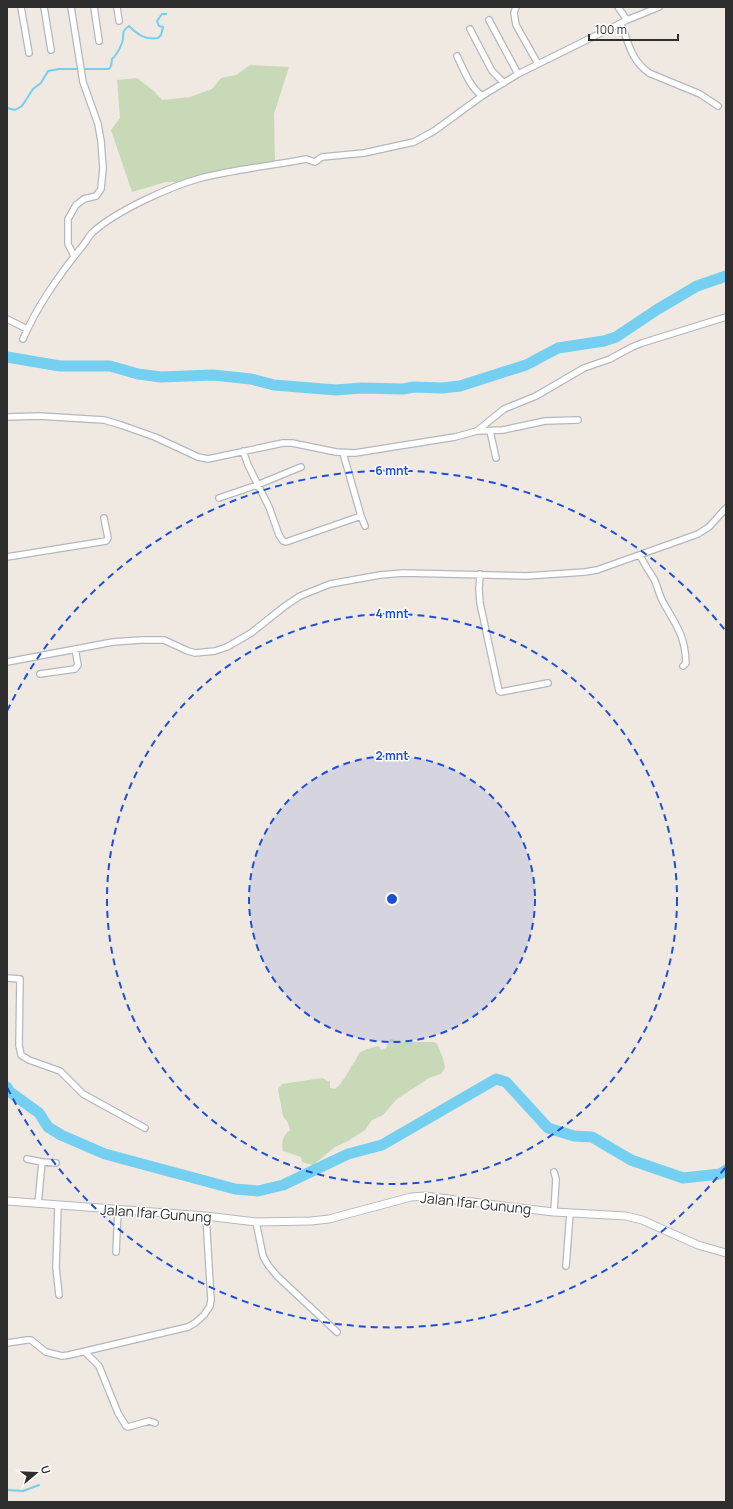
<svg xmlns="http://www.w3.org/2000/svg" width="733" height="1509" viewBox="0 0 733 1509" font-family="Manrope,sans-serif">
<rect width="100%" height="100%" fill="#efe9e1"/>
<path fill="#c8d9b8" d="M250 65 289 67 274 114 275 161 228 170 179 182H166L132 192 111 130 120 118 117 80 137 78 154 91 162 100 190 97 212 89 221 78 236 75Z
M390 1039 405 1042H434L437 1044 443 1058 445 1068 441 1074 429 1078 397 1099 383 1115 372 1120 365 1130 348 1141 335 1147 313 1165 302 1162 301 1157 283 1151C281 1142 282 1137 290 1130L288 1123 283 1116 278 1089 282 1084 322 1078 330 1082V1088L335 1089C343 1082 346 1076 351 1067 354 1062 357 1059 359 1053L367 1049 379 1046 381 1050 386 1048Z"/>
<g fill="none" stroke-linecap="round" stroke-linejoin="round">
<path stroke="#75cff0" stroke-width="2" d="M7 108 15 110 22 106 33 89 41 83 48 71 59 69H109L111 66 112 59C117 55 120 48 122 43 125 35 120 32 129 26 138 35 145 40 158 38L161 35 163 27 159 26 157 21 162 14H166
M7 1490 23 1491 39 1485"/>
<path stroke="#75cff0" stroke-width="11" d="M7 357 60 366H110L138 374 161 377 213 375 251 379 274 385 336 390 361 388 403 389 414 387 442 388 460 386 526 365 558 348 604 341 616 337 658 309 697 286 726 276
M7 1087 10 1092 39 1113 48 1127 61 1135 105 1154 235 1189 258 1191 283 1185 348 1154 382 1145 496 1079 506 1082 548 1128 574 1136 592 1137 631 1160 683 1178 720 1174 726 1170"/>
<defs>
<path id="minor" d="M21 7 29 53
M44 7 51 50
M71 7 83 82 98 124 101 141 103 168 101 189 99 192 96 196 84 199 76 205 68 219V244L74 256
M94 7 99 41
M117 7 119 21
M516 7 514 13 516 25 538 64
M618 7 627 20
M489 20 518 74
M621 24C629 44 631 60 649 73L700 94 718 106
M470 29 492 71 504 83
M457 56C464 70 469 86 482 96
M7 319 27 329
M23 339C37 306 58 277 80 249 85 244 88 237 93 232 116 211 171 186 201 178 236 169 271 166 306 159L315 162 322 157 364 153 414 142 434 131 482 96 518 74 627 20 659 7
M7 417 39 416 104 420 121 425 155 437 198 457 208 459 283 443H292L336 452 355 453 455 437 477 431 504 409 536 396 584 368 610 359 632 347 642 343 726 317
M477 431 503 430 545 421 578 420
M490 431 496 458
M243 451 248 465 269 507 279 535 283 541 286 542 361 516 343 453
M219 498 257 485 301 467
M361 516 365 526
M640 555C644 564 649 571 654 579 658 587 659 595 663 602 676 625 685 635 686 663L683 666
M7 557 106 541 108 538 104 518
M480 574 479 589 480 603 499 691 501 692 548 683
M7 662 113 642 141 640H164L188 651 195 653 215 651 227 647 251 633 285 606 300 596 330 584 380 575 403 573 526 576 585 572 597 570 698 534 709 527 726 508
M40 674 75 669 78 665 75 649
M7 978 20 979 19 1045 21 1055 29 1060 60 1071 83 1094 145 1128
M27 1159 42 1162 38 1204
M42 1162 56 1163
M58 1205 56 1268 59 1295
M554 1212 556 1179 554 1172
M256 1222 263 1256 268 1265 277 1276 337 1332
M116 1252 118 1211
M566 1266 570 1213
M7 1343 27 1340H31L46 1352 62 1356 69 1355 188 1327 195 1323 204 1315 210 1306 211 1300 206 1216
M85 1352 99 1366 118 1413 126 1426 128 1427 149 1421 155 1423"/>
<path id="tertiary" d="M7 1201 206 1216 256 1222 311 1221 329 1219 411 1197 425 1196 519 1208 554 1212 626 1216 642 1220 698 1245 726 1253"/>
</defs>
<use href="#minor" stroke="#b4b7c1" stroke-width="8"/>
<use href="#tertiary" stroke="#b4b7c1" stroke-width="9"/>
<use href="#minor" stroke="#fff" stroke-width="5.5"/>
<use href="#tertiary" stroke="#fff" stroke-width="7"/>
</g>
<circle cx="392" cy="899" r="143" fill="#1d4ed8" fill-opacity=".12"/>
<g fill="none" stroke="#1d4ed8" stroke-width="2" stroke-dasharray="7 5">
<circle cx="392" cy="899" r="143"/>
<circle cx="392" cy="899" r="285"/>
<path d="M725 1168A428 428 0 0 1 7 1087M7 711A428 428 0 0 1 725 630"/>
</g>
<g text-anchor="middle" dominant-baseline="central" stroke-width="3" stroke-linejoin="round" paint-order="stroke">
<g font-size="14" fill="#2e2e2e" stroke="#fff">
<text transform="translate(476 1203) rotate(6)">Jalan Ifar Gunung</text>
<text transform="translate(156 1213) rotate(4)">Jalan Ifar Gunung</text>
</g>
</g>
<circle cx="392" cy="899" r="6" fill="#1d4ed8" stroke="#fff" stroke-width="2"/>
<g font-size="12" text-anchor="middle" font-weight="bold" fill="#1d4ed8" stroke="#fff" stroke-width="3" stroke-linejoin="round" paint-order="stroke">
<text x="392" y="475">6 mnt</text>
<text x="392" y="618">4 mnt</text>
<text x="392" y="760">2 mnt</text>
</g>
<rect width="733" height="1509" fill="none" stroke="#2e2e2e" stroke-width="16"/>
<g transform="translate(36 1473) rotate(71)" stroke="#ffffff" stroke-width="3" paint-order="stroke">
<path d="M0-3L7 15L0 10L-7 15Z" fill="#2e2e2e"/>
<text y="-6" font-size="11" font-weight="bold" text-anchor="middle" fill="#2e2e2e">U</text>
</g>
<path d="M589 34v6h89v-6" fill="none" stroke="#2e2e2e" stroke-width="2"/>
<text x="595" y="34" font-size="12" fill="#2e2e2e" stroke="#ffffff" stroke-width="3" paint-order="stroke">100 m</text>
</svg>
